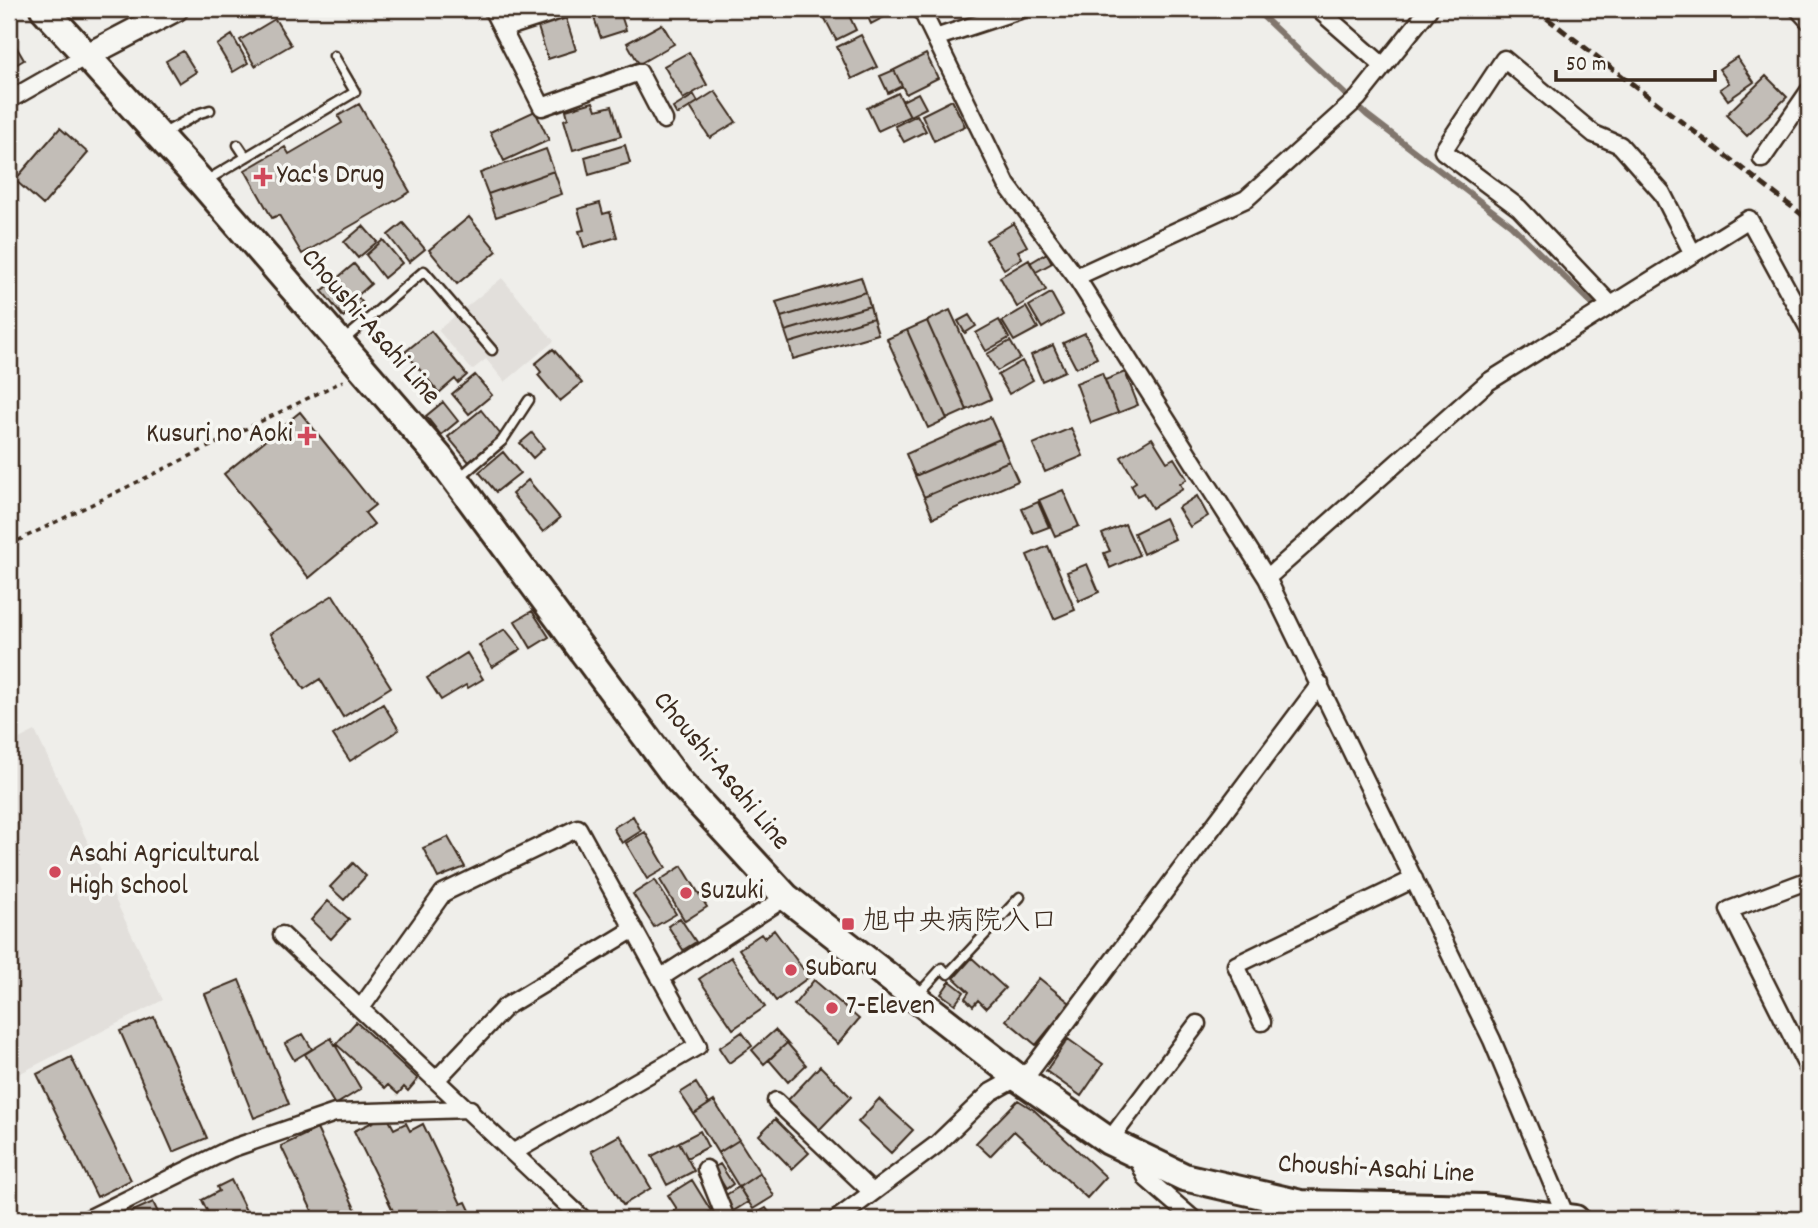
<svg xmlns="http://www.w3.org/2000/svg" width="1818" height="1228" viewBox="0 0 1818 1228" font-family="Dekko,'Klee One',sans-serif">
<rect width="100%" height="100%" fill="#efeeea"/>
<filter id="ink" filterUnits="userSpaceOnUse"><feTurbulence type="fractalNoise" baseFrequency=".0143" numOctaves="2"/><feDisplacementMap in="SourceGraphic" scale="14" xChannelSelector="R" yChannelSelector="G"/><feConvolveMatrix kernelMatrix="1 2 1 2 8 2 1 2 1" color-interpolation-filters="sRGB"/></filter>
<g filter="url(#ink)">
<path fill="#e2dfdb" d="M502 278 554 341 505 382 486 359 472 370 438 330Z
M35 731 163 1000 9 1079V744Z"/>
<g fill="none" stroke-linecap="round" stroke-linejoin="round">
<path stroke="#81766d" stroke-width="6" d="M1255 9 1367 115 1511 225 1593 305"/>
</g>
<path fill="#c2bdb7" stroke="#3b2a1e" stroke-width="2" d="M503 9H528L529 12 507 19Z
M591 9H619L626 30 601 38Z
M820 9H846L856 30 836 40Z
M864 9H892L894 12 871 24Z
M565 15 576 50 548 59 537 24Z
M275 19 291 45 255 66 240 40Z
M662 24 674 44 639 64 627 43Z
M232 35 248 63 233 72 217 45Z
M861 35 877 67 852 79 837 47Z
M14 43 24 60 12 67 9 46Z
M183 51 196 72 179 83 166 61Z
M689 52 707 85 683 99 664 66Z
M926 54 938 78 906 94 894 70Z
M1737 57 1754 82 1728 100 1720 89 1729 83 1719 69Z
M9 68 17 80 9 85Z
M894 70 902 86 888 93 880 76Z
M1766 76 1787 97 1747 136 1726 115Z
M715 91 736 122 710 138 690 107Z
M898 93 910 116 878 131 867 108Z
M918 93 926 108 910 116 902 101Z
M694 95 698 102 677 115 673 108Z
M952 100 965 126 934 141 922 115Z
M593 102 596 110 612 106 621 136 573 150 564 120 568 118 566 110Z
M359 104 410 192 302 254 279 215 272 218 245 170 285 147 289 154 342 123 338 116Z
M535 111 549 140 504 161 490 132Z
M917 115 926 131 904 142 895 126Z
M60 128 88 153 43 205 15 180Z
M625 145 630 163 589 175 585 157Z
M546 149 554 171 488 194 480 173Z
M554 171 562 194 496 217 488 194Z
M600 203 603 214 610 212 617 237 584 247 579 231 584 230 578 209Z
M469 217 497 251 457 284 429 250Z
M403 223 425 249 409 262 388 235Z
M1014 223 1027 246 1018 251 1022 258 1004 269 986 240Z
M363 226 377 242 358 258 344 242Z
M383 240 402 263 384 278 366 255Z
M1047 253 1052 263 1036 272 1030 263Z
M1029 260 1046 290 1017 307 1000 277Z
M354 264 371 284 357 296 362 302 343 317 322 291Z
M861 277 866 292 781 317 776 302Z
M866 292 870 306 785 331 781 317Z
M1051 293 1063 315 1042 328 1029 306Z
M870 306 873 318 789 343 785 331Z
M1026 307 1038 328 1014 341 1002 321Z
M950 310 991 399 967 410 927 321Z
M969 315 976 326 965 333 958 321Z
M873 318 878 334 793 359 789 343Z
M999 320 1009 338 986 351 976 333Z
M927 321 967 410 947 419 907 330Z
M907 330 947 419 928 428 887 339Z
M431 331 467 375 458 383 455 379 439 393 405 352Z
M1085 333 1097 358 1076 368 1063 343Z
M1010 341 1020 358 997 371 987 354Z
M1053 345 1065 371 1042 381 1031 355Z
M553 349 582 383 560 401 538 375 541 372 535 364Z
M1022 361 1033 380 1009 394 998 375Z
M1125 372 1138 405 1118 413 1105 380Z
M1102 373 1118 413 1091 423 1076 383Z
M475 375 492 395 469 414 452 394Z
M443 402 458 421 441 435 426 416Z
M481 410 501 435 469 462 448 437Z
M300 412 375 505 365 513 374 524 309 578 224 474Z
M990 417 1000 439 915 476 906 454Z
M1071 428 1083 456 1045 472 1033 444Z
M532 433 544 448 533 458 520 443Z
M1152 438 1167 462 1174 458 1187 479 1180 484 1183 489 1152 508 1143 493 1137 496 1131 485 1136 482 1121 457Z
M1000 439 1009 461 924 497 915 476Z
M503 452 520 473 496 492 479 472Z
M1009 461 1018 481 933 518 924 497Z
M528 480 560 518 543 532 512 494Z
M1063 490 1079 526 1055 536 1039 500Z
M1197 496 1208 516 1190 527 1178 508Z
M1038 502 1049 527 1033 533 1022 509Z
M1165 518 1175 539 1143 554 1134 533Z
M1125 524 1139 555 1110 568 1104 553 1110 551 1102 534Z
M1048 546 1075 610 1054 619 1027 555Z
M1087 564 1099 592 1079 601 1067 572Z
M333 595 391 687 343 717 320 679 304 689 270 634Z
M532 611 549 637 531 648 515 621Z
M505 629 521 649 492 667 479 645Z
M467 653 483 679 468 688 466 685 441 700 427 678Z
M383 704 399 730 350 761 333 735Z
M633 816 641 831 622 843 613 828Z
M645 832 666 868 647 879 626 843Z
M448 837 465 867 438 878 423 848Z
M353 863 366 876 344 900 330 887Z
M682 866 707 907 685 921 660 880Z
M655 880 676 914 654 927 633 894Z
M328 901 349 919 331 939 311 920Z
M680 918 696 942 683 950 668 926Z
M774 930 809 977 776 1001 739 949 761 934 764 938Z
M731 957 765 1007 733 1029 699 979Z
M972 958 1005 988 986 1008 978 1000 973 1006 965 998 969 992 954 978Z
M1039 978 1070 1003 1036 1045 1006 1020Z
M239 980 289 1104 254 1118 205 994Z
M814 980 859 1019 838 1044 794 1005Z
M950 981 964 992 955 1004 941 994Z
M154 1017 207 1138 173 1152 120 1031Z
M356 1022 418 1079 408 1091 404 1087 398 1094 388 1085 385 1088 336 1044Z
M775 1030 787 1043 764 1064 752 1050Z
M742 1032 752 1046 729 1063 719 1048Z
M303 1034 312 1049 294 1060 285 1044Z
M331 1038 361 1089 335 1105 305 1054Z
M1068 1039 1103 1064 1081 1096 1046 1071Z
M787 1043 806 1065 788 1082 769 1060Z
M71 1057 131 1180 97 1197 37 1074Z
M820 1066 851 1097 819 1130 788 1100Z
M696 1083 709 1104 694 1114 680 1093Z
M879 1099 913 1130 891 1153 858 1122Z
M1018 1100 1034 1110 1106 1177 1087 1198 1014 1131 990 1156 976 1143Z
M714 1101 739 1140 718 1153 694 1114Z
M379 1119 389 1120 394 1129 406 1123 410 1131 423 1124 461 1204 466 1202 474 1219H397L354 1131Z
M775 1119 809 1153 792 1169 759 1135Z
M317 1129 360 1219H316L281 1146Z
M700 1131 708 1147 687 1158 679 1142Z
M620 1135 651 1188 623 1205 591 1151Z
M739 1140 760 1173 739 1187 718 1153Z
M679 1142 694 1171 667 1185 652 1156Z
M720 1164 733 1184 726 1189 713 1168Z
M760 1173 774 1196 753 1209 739 1187Z
M231 1180 250 1219H211L202 1200 219 1191 217 1187Z
M692 1180 711 1211 697 1219H668L666 1216 677 1209 668 1195Z
M739 1187 748 1202 730 1213 721 1198Z
M10 1196 22 1219H9Z
M153 1202 161 1219H135L131 1212Z
M766 1208 774 1219H747Z"/>
<g fill="none" stroke-linecap="round" stroke-linejoin="round">
<defs>
<path id="lane" d="M162 134 200 113 210 110
M238 145 246 157
M204 182 355 92 334 56
M344 340 424 271 492 350
M460 477 502 441 529 400
M917 996 942 968 948 974 1020 897"/>
<path id="street" d="M492 9 542 107 639 72 664 120
M921 9 1007 185 1076 277 1267 578 1492 1040 1567 1219
M1318 9 1382 65
M1798 9 1809 21
M502 29 564 9
M935 38 1023 9
M9 100 88 55
M1762 159 1809 91
M1076 277 1246 199 1358 98 1429 9
M1611 305 1519 208 1443 151 1504 59 1594 134 1620 145 1662 193 1693 254
M1267 578 1488 382 1749 219 1809 329
M1809 760V762
M1809 880 1729 910 1809 1070
M282 935 583 1219
M660 978 786 897
M361 1008 443 893 578 828 698 1046 514 1152
M1262 1022 1236 965 1414 879
M437 1079 505 1007 634 929
M776 1101 872 1192
M1109 1141 1197 1024
M1136 1155 1147 1179 1193 1219
M706 1169 726 1219
M88 1219 230 1149 335 1113 470 1109
M837 1219 936 1145 991 1092 1031 1070 1320 684"/>
<path id="secondary" d="M88 55 176 9"/>
<path id="primary" d="M44 9 202 183 439 457 678 780 786 897 1017 1077 1109 1141 1184 1177 1301 1204 1483 1208 1575 1219"/>
</defs>
<use href="#lane" stroke="#3b2a1e" stroke-width="13"/>
<use href="#street" stroke="#3b2a1e" stroke-width="21"/>
<use href="#secondary" stroke="#3b2a1e" stroke-width="28"/>
<use href="#primary" stroke="#3b2a1e" stroke-width="32"/>
<path stroke="#3b2a1e" stroke-width="3.5" stroke-dasharray="5 5" stroke-linecap="butt" d="M9 545 343 381"/>
<use href="#lane" stroke="#f6f6f2" stroke-width="8"/>
<use href="#street" stroke="#f6f6f2" stroke-width="16"/>
<use href="#secondary" stroke="#f6f6f2" stroke-width="23"/>
<use href="#primary" stroke="#f6f6f2" stroke-width="26"/>
<path stroke="#3b2a1e" stroke-width="5" stroke-dasharray="10 5" stroke-linecap="butt" d="M1535 9 1809 220"/>
</g>
</g>
<g fill="#d1495b" stroke="#f6f6f2" stroke-width="2.5">
<path d="M259.5 166.5h7v7h7v7h-7v7h-7v-7h-7v-7h7z"/>
<path d="M303.5 425.5h7v7h7v7h-7v7h-7v-7h-7v-7h7z"/>
<circle cx="55" cy="872" r="7"/>
<circle cx="686" cy="893" r="7"/>
<rect x="841" y="917" width="14" height="14" rx="3.5"/>
<circle cx="791" cy="970" r="7"/>
<circle cx="832" cy="1008" r="7"/>
</g>
<g text-anchor="middle" dominant-baseline="central" stroke-width="7" stroke-linejoin="round" paint-order="stroke">
<g font-size="28" fill="#3b2a1e" stroke="#f6f6f2" text-anchor="start">
<text x="277" y="177">Yac's Drug</text>
<text x="293" y="436" text-anchor="end">Kusuri no Aoki</text>
<text x="69" y="856">Asahi Agricultural<tspan x="69" dy="32">High School</tspan></text>
<text x="700" y="893">Suzuki</text>
<text x="862" y="924">旭中央病院入口</text>
<text x="805" y="970">Subaru</text>
<text x="846" y="1008">7-Eleven</text>
</g>
<g font-size="28" fill="#3b2a1e" stroke="#f6f6f2">
<text transform="translate(369 328) rotate(49)">Choushi-Asahi Line</text>
<text transform="translate(720 772) rotate(50)">Choushi-Asahi Line</text>
<text transform="translate(1376 1171) rotate(3)">Choushi-Asahi Line</text>
</g>
</g>
<rect width="1818" height="1228" fill="none" stroke="#f6f6f2" stroke-width="35"/>
<rect x="18" y="18" width="1783" height="1193" fill="none" stroke="#3b2a1e" stroke-width="2.5" filter="url(#ink)"/>
<path d="M1556 70v10h159v-10" fill="none" stroke="#3b2a1e" stroke-width="3.5"/>
<text x="1566" y="70" font-size="21" fill="#3b2a1e" stroke="#f6f6f2" stroke-width="5" paint-order="stroke">50 m</text>
</svg>
